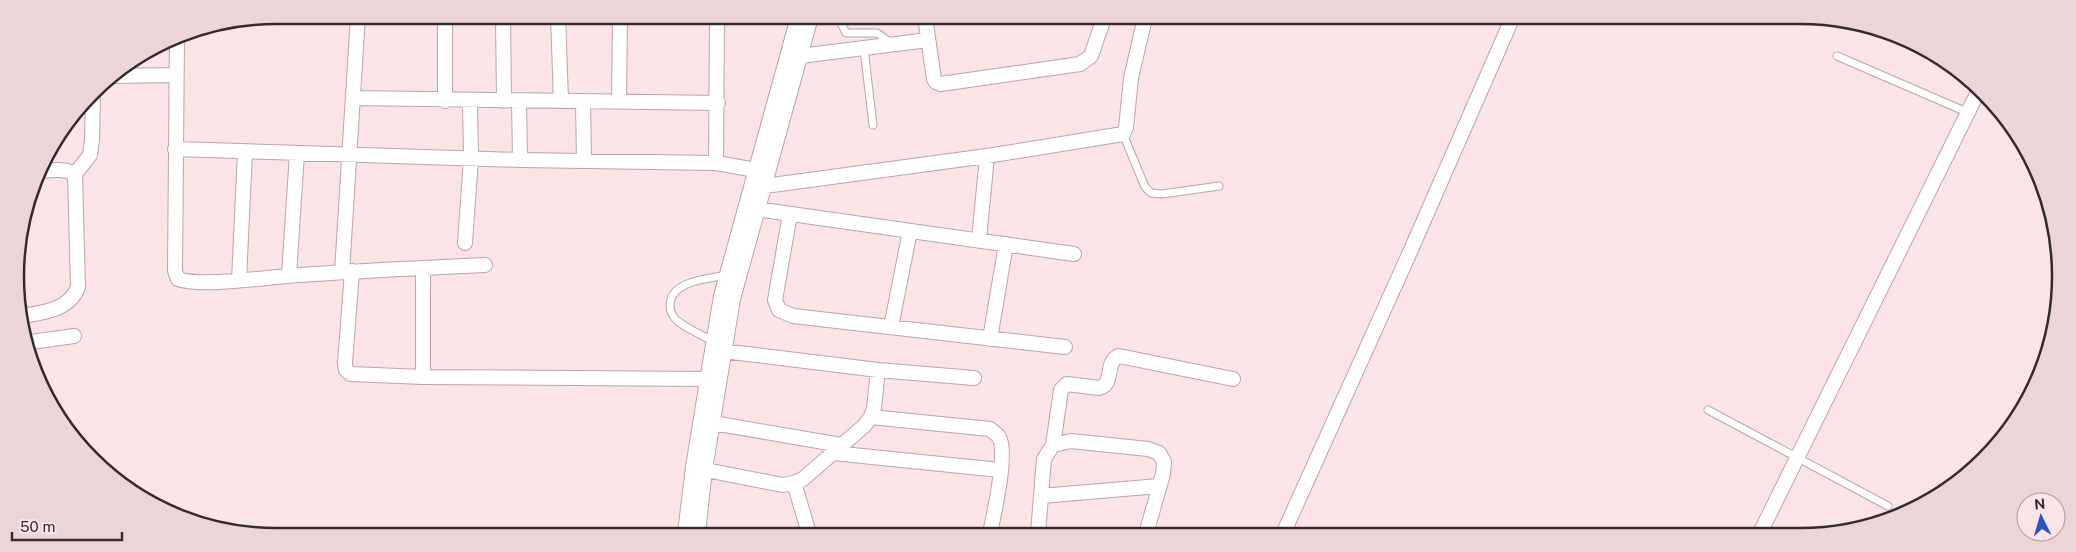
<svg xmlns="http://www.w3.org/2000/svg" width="2076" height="552" viewBox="0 0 2076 552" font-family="'Public Sans',sans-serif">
<rect width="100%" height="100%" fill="#fbe4e5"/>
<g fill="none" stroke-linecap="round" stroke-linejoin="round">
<defs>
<path id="service" d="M838 17 846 33H877L891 43
M810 20 834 17
M864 49 873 125
M1837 56 1969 113
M1123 134 1145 187 1151 193 1162 194 1219 186
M713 341C702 335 689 330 679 322 674 319 670 312 670 306 670 280 709 279 727 275
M1708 410 1888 506"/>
<path id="minor" d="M445 16V101
M503 16 504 101
M558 16 561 101
M925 17 934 79 936 82 941 84 1080 64 1091 56 1104 18
M177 35 175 271 178 279C200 287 261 278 287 276 353 271 419 268 485 265
M800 56 928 40
M110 76 176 75
M353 98 718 103
M519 101 520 160
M583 102 584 161
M619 102 620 16
M175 149 520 160 716 163 717 16
M716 163 756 170
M75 174 90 155 92 140 93 94
M757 187 987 156 1123 134 1126 128 1131 78 1145 18
M749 208 1074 254
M790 214 775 300 779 310 793 316 1065 347
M979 240 987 156
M465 243 471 158 470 101
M352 271 345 363 346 370 351 374 423 377 707 379
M342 272 358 15
M289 276 297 153
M239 280 245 152
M21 316C42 313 70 310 78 287L75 174C64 168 52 170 39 171
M891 327 910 231
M990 339 1006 244
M24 343 74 336
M715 350 878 370 974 378
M423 377V268
M871 417 990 429C993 432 997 434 999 437 1008 452 994 514 990 533
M713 423 841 445
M1053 445 1061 390 1067 384 1099 388C1115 384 1104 362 1119 356L1233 379
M833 453 1000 470
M696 468 783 485 794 483 803 479 864 426 871 417 874 408 878 370
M794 483 809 533
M1041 496 1159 486
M685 533 693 467 721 296 798 17
M698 533 705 469 733 299 811 17
M1038 533 1044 459 1053 445 1071 441 1148 449 1159 453 1164 462 1163 474 1146 534
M1283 534 1410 252 1512 19
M1759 535 1978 92"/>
</defs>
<use href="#service" stroke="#bba5a6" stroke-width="9"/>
<use href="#minor" stroke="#bba5a6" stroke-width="16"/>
<use href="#service" stroke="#fff" stroke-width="7"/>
<use href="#minor" stroke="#fff" stroke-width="14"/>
</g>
<path d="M0 0H2076V552H0ZM276 24H1800A252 252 0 0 1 2052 276V276A252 252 0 0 1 1800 528H276A252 252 0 0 1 24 276V276A252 252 0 0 1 276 24Z" fill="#ebd5d6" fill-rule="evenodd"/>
<path fill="none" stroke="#342c2c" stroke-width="2.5" d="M276 24H1800A252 252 0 0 1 2052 276V276A252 252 0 0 1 1800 528H276A252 252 0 0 1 24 276V276A252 252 0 0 1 276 24Z"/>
<g transform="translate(2041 517) rotate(355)"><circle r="24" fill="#fbe4e5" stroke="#ab9a9b"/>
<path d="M0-4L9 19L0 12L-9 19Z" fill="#2954c3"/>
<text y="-8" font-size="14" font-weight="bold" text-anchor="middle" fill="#342c2c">N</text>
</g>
<path d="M12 532v8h110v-8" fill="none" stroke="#342c2c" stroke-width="2.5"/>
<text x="20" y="532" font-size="15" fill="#342c2c" stroke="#fbe4e5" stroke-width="4" paint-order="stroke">50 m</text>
</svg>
